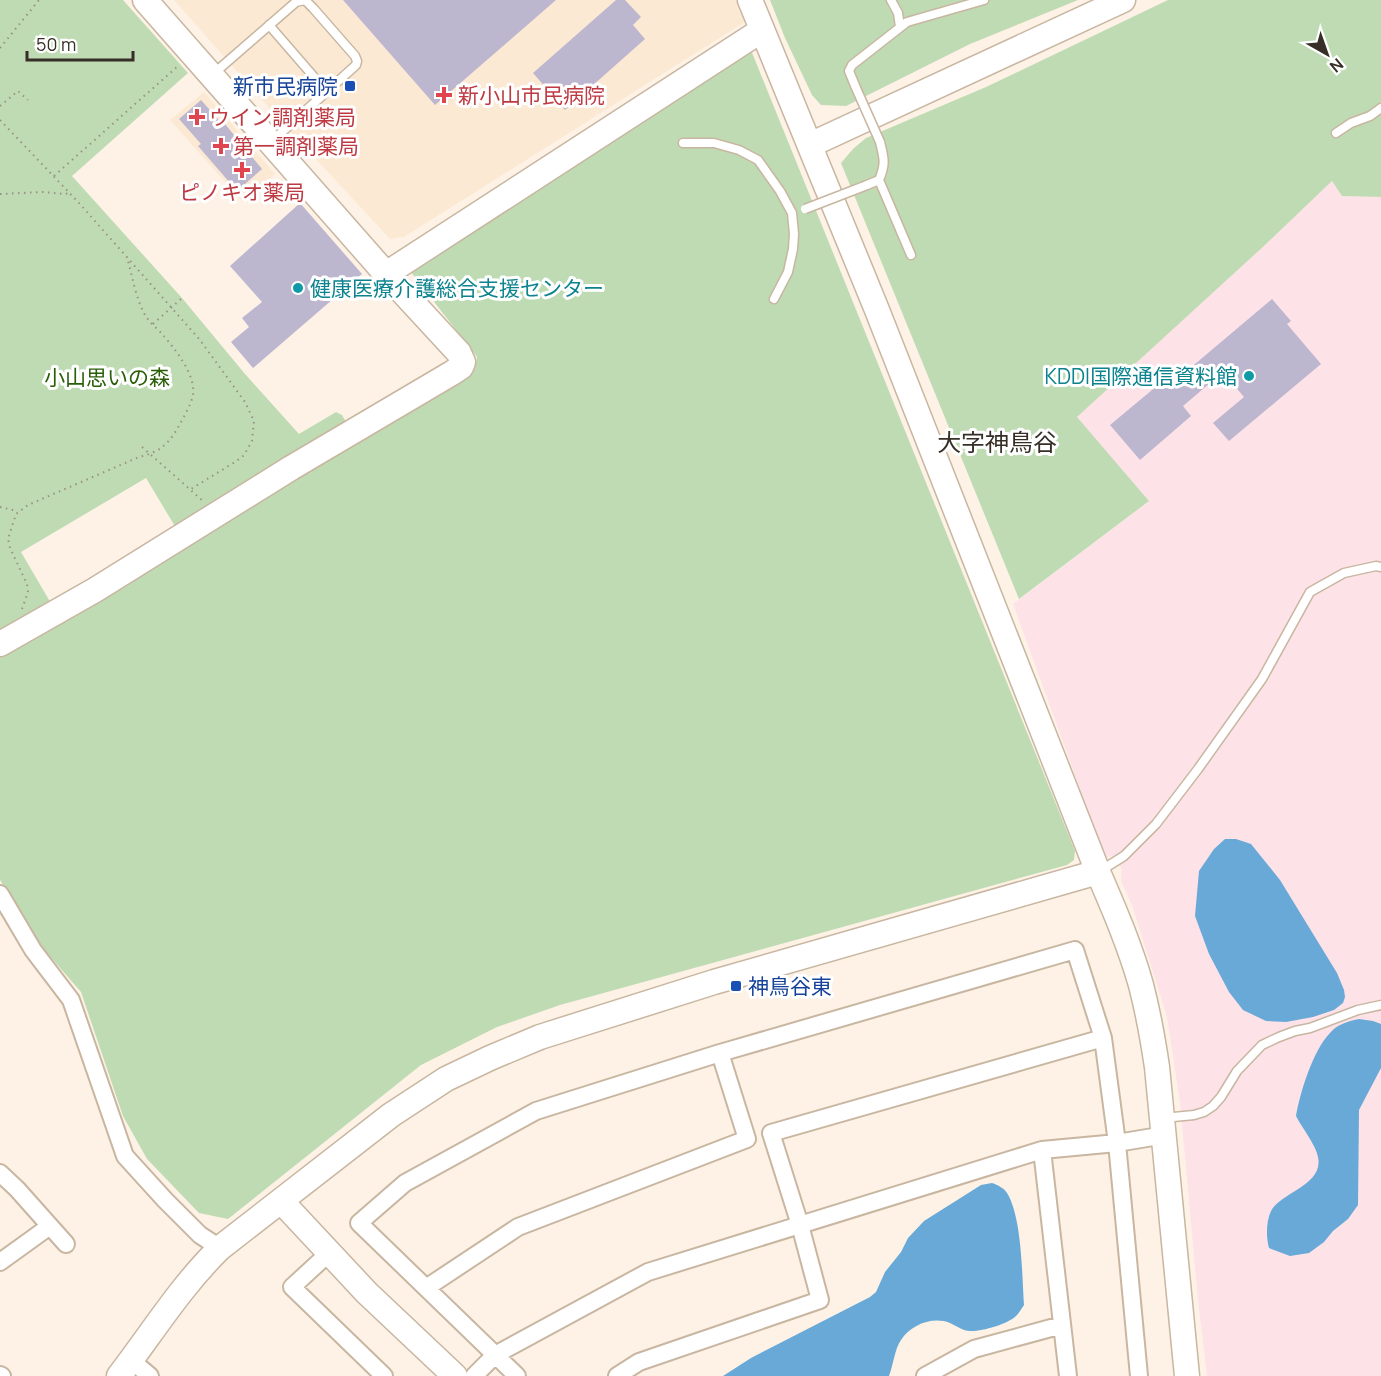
<svg xmlns="http://www.w3.org/2000/svg" width="1381" height="1376" viewBox="0 0 1381 1376" font-family="Manrope,'Noto Sans JP',sans-serif">
<rect width="100%" height="100%" fill="#fdf2e5"/>
<path fill="#fce9d3" d="M174 0H739L748 20 404 237 390 239 287 128Z
M204 92 275 174 243 202 170 120Z"/>
<path fill="#fde2e8" d="M1332 181 1342 196 1381 197V1376H1207L1198 1300 1180 1102 1167 1017 1132 905 1121 881 1122 870 1115 855 1105 858 1013 604 1149 501 1076 417 1265 245Z"/>
<path fill="#bfdbb4" d="M0 0H123L188 73 72 176 182 298 245 374 299 434 336 412 342 415 349 427 176 528 146 478 21 552 52 605 0 629Z
M770 0H1078L970 44 846 106 821 105 812 95 785 38Z
M1168 0H1381V197L1342 196 1332 181 1265 245 1077 417 1149 501 1019 599 841 163 853 149 866 138 986 87Z
M751 50 1075 851 1074 860 1067 865 560 1005 497 1027 421 1065 228 1219 199 1213 147 1159 123 1116 81 992 41 946 0 880V654L475 369 477 357 407 267Z"/>
<path fill="#68a9d7" d="M1225 839H1236L1251 844 1280 880 1337 973 1344 990 1345 997 1343 1003 1334 1010 1313 1017 1286 1022 1266 1021 1243 1010 1229 992 1209 954 1195 916 1199 871 1214 849Z
M1359 1019 1373 1021 1381 1024V1068L1359 1110 1358 1205 1348 1219 1333 1231 1324 1242 1309 1253 1290 1256 1269 1248C1266 1237 1266 1222 1271 1211 1281 1192 1324 1185 1318 1157 1316 1145 1302 1128 1296 1116 1300 1093 1313 1050 1330 1033 1337 1024 1349 1021 1359 1019Z
M992 1183C998 1185 1004 1188 1007 1193 1022 1217 1022 1276 1024 1305 1022 1308 1019 1313 1016 1316 1008 1324 983 1331 972 1331 964 1332 957 1326 950 1323 932 1316 911 1325 901 1340 895 1348 893 1366 889 1376H723L751 1358 870 1297 876 1292 885 1272 901 1252 908 1238 924 1221 981 1185Z"/>
<path fill="#bdb6cf" d="M343 0H556L435 105Z
M616 0H625L641 17 633 25 645 39 565 110 533 73Z
M201 100 223 125 225 124 262 169 237 191 198 146 201 144 179 119Z
M300 203 362 274 253 368 231 342 249 327 242 318 262 302 230 266Z
M1272 299 1291 321 1287 324 1321 364 1229 441 1213 423 1244 397 1223 372 1183 406 1191 416 1140 460 1110 425 1164 380 1169 386Z"/>
<g fill="none" stroke-linecap="round" stroke-linejoin="round">
<defs>
<path id="lane" d="M891 0 898 13 900 27
M269 25 327 92
M212 75 296 2 305 0 313 8 355 56 357 61 356 65 271 142
M856 88 849 71 852 65 907 22 984 0
M1336 133 1351 123 1370 116 1381 108
M683 143H714L739 150 758 160 780 191 792 213 794 234 793 249 788 272 774 299
M879 180 911 255
M867 185 879 180C886 164 884 158 880 142
M1100 871 1124 856 1156 824 1198 769 1262 679 1310 592 1344 573 1376 566 1381 567
M1163 1118 1194 1115 1204 1112 1213 1106 1221 1097 1237 1071 1262 1045 1279 1037 1295 1031 1310 1028 1358 1010 1381 1005"/>
<path id="street" d="M0 894 33 950 71 1000 125 1156 165 1200 200 1235 220 1248
M1042 1150 1068 1376
M0 1173 17 1189 66 1244
M329 1253 292 1287 384 1376
M0 1262 50 1226
M426 1288 518 1227 747 1139 720 1053
M131 1360 150 1376
M0 1375 2 1376
M474 1376 495 1355 648 1272 1042 1150 1117 1143 1165 1135
M517 1376 359 1223 405 1183 536 1111 720 1053 1075 950 1103 1038 1117 1143 1139 1376
M617 1376 639 1362 820 1300 800 1225 771 1133 1103 1038
M925 1376 974 1349 1062 1325"/>
<path id="secondary" d="M750 0 877 310 1098 872C1114 909 1130 946 1141 985 1148 1012 1153 1040 1157 1067L1187 1376
M810 145 1123 0
M386 274 762 30
M0 644 95 590 291 468 452 373 461 367 463 362 459 353 386 274 145 0
M281 1201 367 1293 455 1376
M119 1376C152 1333 181 1286 220 1248L391 1115 446 1079 490 1058 540 1037 714 982 1098 872"/>
</defs>
<use href="#lane" stroke="#c8b6a1" stroke-width="11"/>
<use href="#street" stroke="#c8b6a1" stroke-width="20"/>
<use href="#secondary" stroke="#c8b6a1" stroke-width="27"/>
<path stroke="#9a9186" stroke-width="2" stroke-dasharray="1.5 4.5" stroke-linecap="butt" d="M0 48 39 0
M0 106 18 91 28 100
M0 120 79 203 200 340 245 402 254 421 252 441 247 450 243 456 235 462 191 489
M54 176 178 66
M0 194 43 192 64 194 70 193
M153 324 182 298
M142 447 202 500
M0 507 17 511
M22 609 28 592 27 584 10 548 8 539 16 514 28 505 139 457C160 452 169 444 180 424 184 416 191 405 193 395 196 375 175 349 163 335 158 329 151 324 147 318 137 304 132 275 127 257"/>
<use href="#lane" stroke="#fff" stroke-width="8"/>
<use href="#street" stroke="#fff" stroke-width="16"/>
<use href="#secondary" stroke="#fff" stroke-width="24"/>
<defs>
<path id="lane-bridge" d="M856 88 880 142
M805 209 867 185"/>
</defs>
<use href="#lane-bridge" stroke="#c8b6a1" stroke-width="11" stroke-linecap="butt"/>
<use href="#lane-bridge" stroke="#fff" stroke-width="8"/>
</g>
<g fill="#1a4fb4" stroke="#fff" stroke-width="2">
<rect x="344" y="80" width="12" height="12" rx="3"/>
<rect x="730" y="980" width="12" height="12" rx="3"/>
</g>
<g fill="#e0444e" stroke="#fff" stroke-width="2">
<path d="M441 86h6v6h6v6h-6v6h-6v-6h-6v-6h6z"/>
<path d="M194 108h6v6h6v6h-6v6h-6v-6h-6v-6h6z"/>
<path d="M218 137h6v6h6v6h-6v6h-6v-6h-6v-6h6z"/>
<path d="M239 161h6v6h6v6h-6v6h-6v-6h-6v-6h6z"/>
</g>
<g fill="#0f9aa8" stroke="#fff" stroke-width="2">
<circle cx="298" cy="288" r="6"/>
<circle cx="1249" cy="376" r="6"/>
</g>
<g text-anchor="middle" dominant-baseline="central" stroke-width="6" stroke-linejoin="round" paint-order="stroke">
<g font-size="21" fill="#164399" stroke="#fff" text-anchor="end">
<text x="338" y="86">新市民病院</text>
<text x="748" y="986" text-anchor="start">神鳥谷東</text>
</g>
<g font-size="21" fill="#be3a42" stroke="#fff" text-anchor="start">
<text x="458" y="95">新小山市民病院</text>
<text x="209" y="117">ウイン調剤薬局</text>
<text x="233" y="146">第一調剤薬局</text>
<text x="242" y="192" text-anchor="middle">ピノキオ薬局</text>
</g>
<g font-size="21" fill="#0d838f" stroke="#fff" text-anchor="start">
<text x="310" y="288">健康医療介護総合支援センター</text>
<text x="1237" y="376" text-anchor="end">KDDI国際通信資料館</text>
</g>
<g font-size="21" fill="#295e06" stroke="#fff">
<text x="107" y="377">小山思いの森</text>
</g>
<g font-size="24" fill="#362f27" stroke="#fff">
<text x="997" y="441">大字神鳥谷</text>
</g>
</g>
<g transform="translate(1327 54) rotate(140)" stroke="#ffffff" stroke-width="4.5" paint-order="stroke">
<path d="M0-4.5L10 22L0 15L-10 22Z" fill="#362f27"/>
<text y="-9" font-size="16" font-weight="bold" text-anchor="middle" fill="#362f27">N</text>
</g>
<path d="M27 51v9h106v-9" fill="none" stroke="#362f27" stroke-width="3"/>
<text x="36" y="51" font-size="18" fill="#362f27" stroke="#ffffff" stroke-width="4.5" paint-order="stroke">50 m</text>
</svg>
